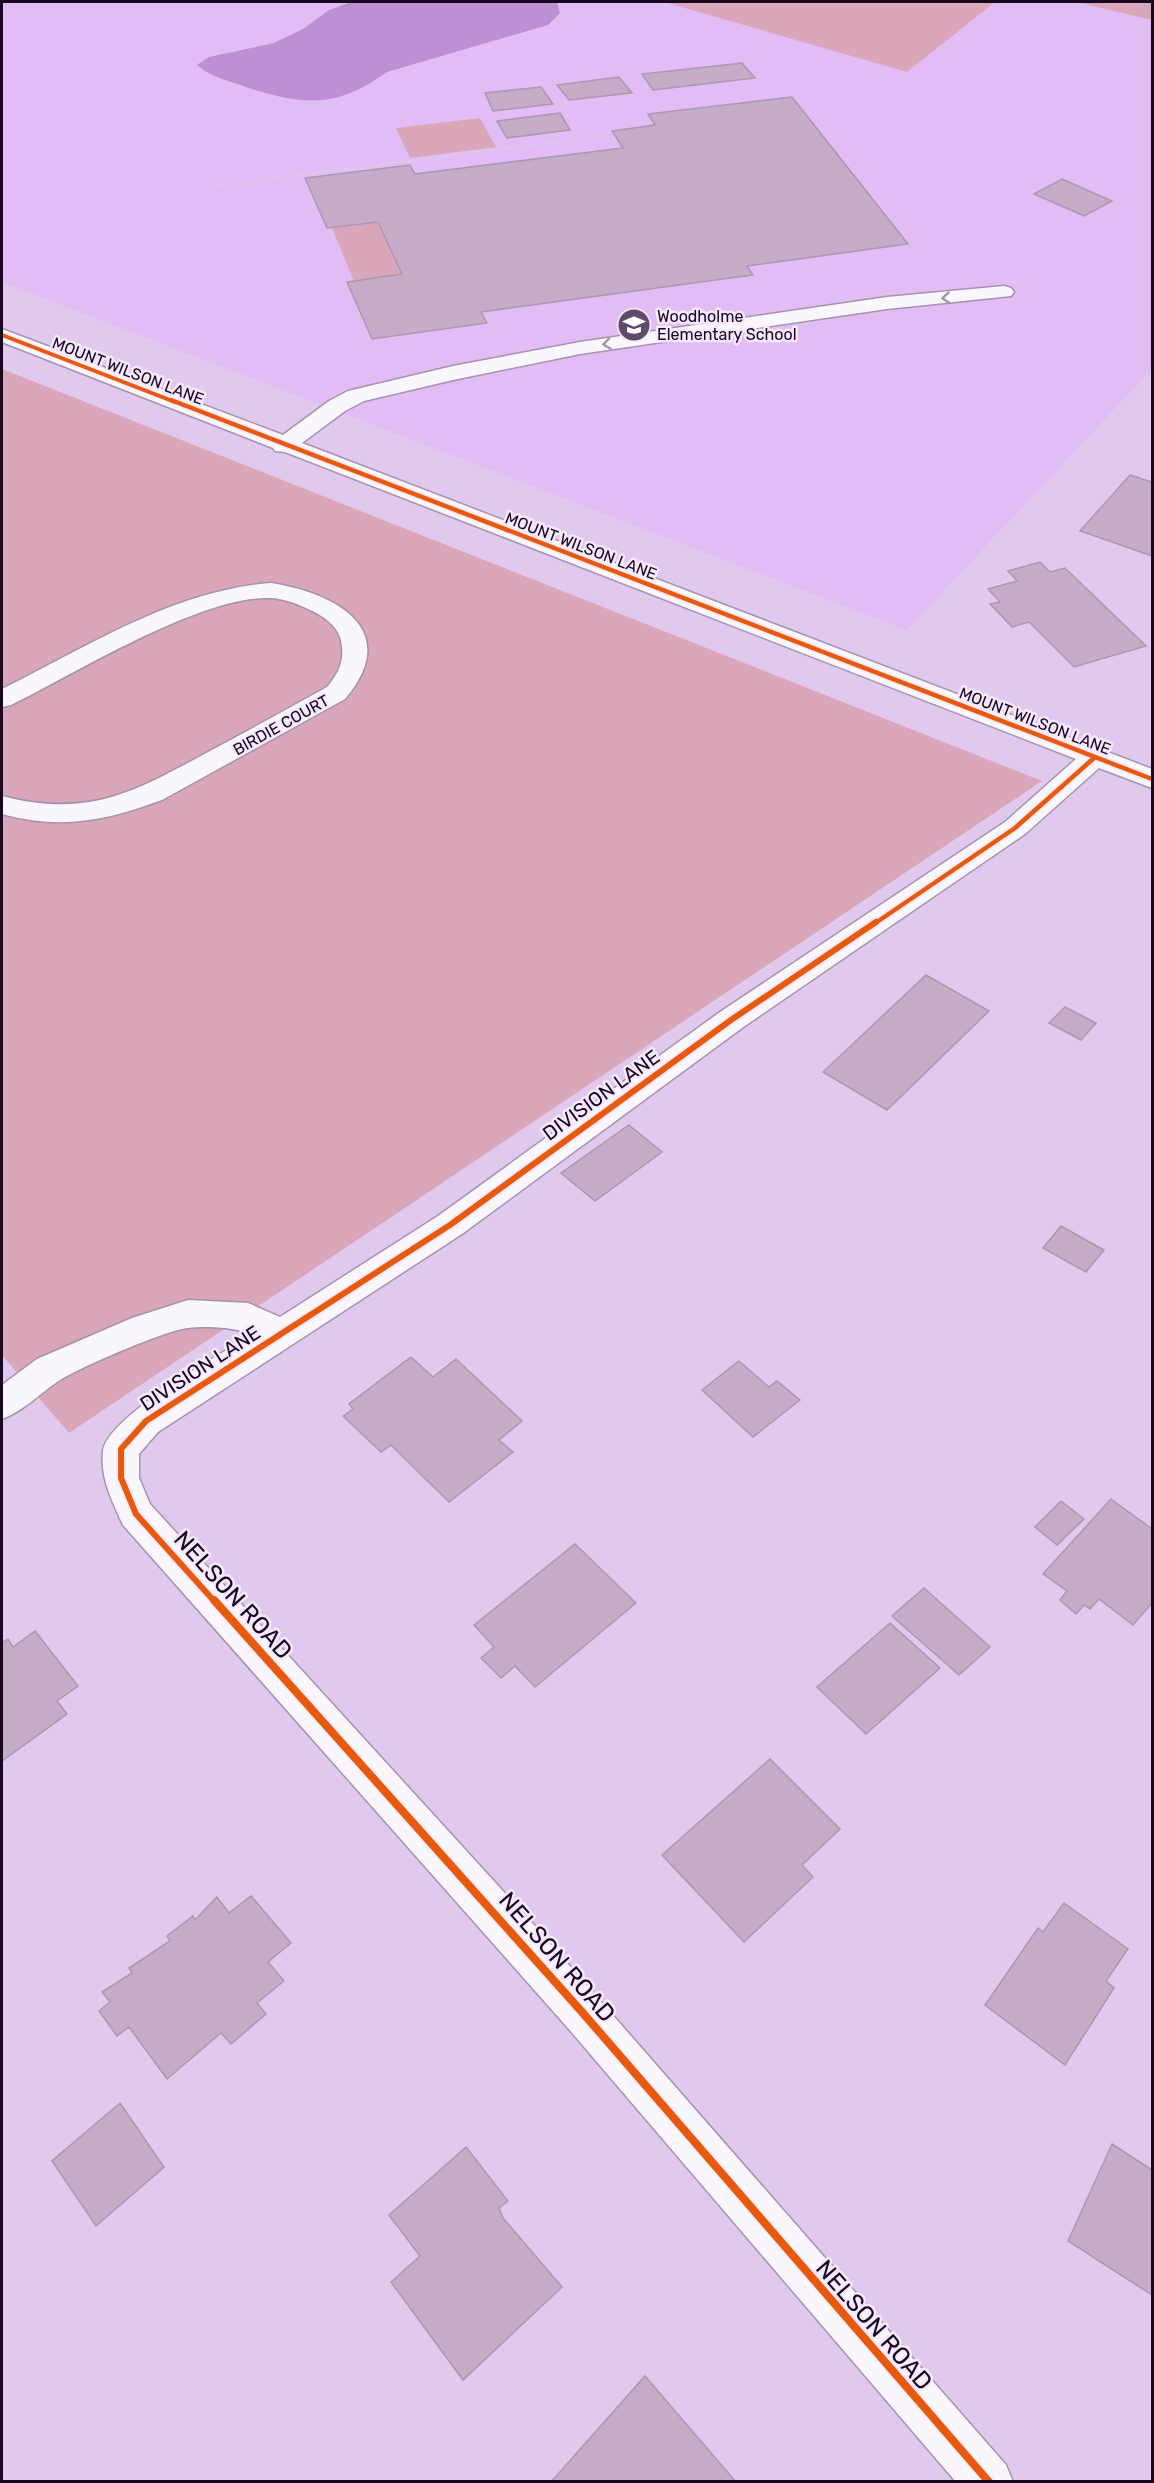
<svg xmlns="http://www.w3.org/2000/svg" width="1154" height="2483" viewBox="0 0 1154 2483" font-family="Rubik,sans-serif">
<rect width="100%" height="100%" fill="#e1c9ee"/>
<path fill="#e2bcf5" d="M2 2H1152V369L907 630 2 282Z"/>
<path fill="#d9a6ba" d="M664 2H995L907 72Z
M1076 2H1152V20Z
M480 118 496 147 410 158 396 128Z
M378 222 402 274 354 281 332 228Z
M2 369 1042 781 69 1433 2 1355Z"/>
<path fill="#bc90d3" d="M351 2H557L560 13 548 25 387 72C335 110 301 105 243 86 227 80 210 77 197 65L209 57 274 43 303 29 329 10Z"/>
<path fill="#c6acc9" stroke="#ad97b1" stroke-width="1.5" d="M742 63 755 78 653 90 642 74Z
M619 77 632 93 569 100 557 85Z
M541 87 553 104 493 111 485 93Z
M792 97 908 244 747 266 753 275 481 312 487 323 372 339 347 282 402 274 378 222 327 228 305 178 410 165 415 174 623 148 612 131 655 125 648 114Z
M560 113 570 130 507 138 497 121Z
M1062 179 1112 201 1084 216 1034 194Z
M1130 475 1152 482V556L1080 531Z
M1040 562 1050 572 1065 568 1146 646 1074 667 1029 622 1012 627 990 604 1000 602 988 589 1017 581 1008 571Z
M926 975 989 1011 887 1110 823 1072Z
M1065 1007 1096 1023 1081 1040 1049 1023Z
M629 1125 662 1152 595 1201 561 1173Z
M1061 1226 1104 1250 1086 1272 1043 1248Z
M411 1357 433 1377 456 1359 522 1421 499 1440 513 1452 449 1502 391 1445 381 1452 343 1416 353 1409 349 1404Z
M739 1361 769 1387 777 1381 800 1400 753 1437 702 1390Z
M1111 1499 1152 1529V1603L1133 1625 1099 1599 1090 1609 1084 1605 1076 1614 1060 1600 1067 1591 1043 1574Z
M1061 1501 1084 1519 1057 1545 1035 1527Z
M575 1544 636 1603 535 1687 515 1666 501 1678 481 1658 494 1647 474 1625Z
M924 1588 990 1647 959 1675 892 1616Z
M890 1623 940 1668 866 1734 817 1687Z
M35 1631 78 1686 57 1701 67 1714 2 1761V1643L8 1639 13 1647Z
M770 1759 840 1829 802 1865 813 1877 744 1942 662 1855Z
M251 1896 291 1943 268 1962 284 1981 257 2003 266 2014 231 2044 221 2033 167 2079 129 2027 117 2036 99 2011 110 2002 102 1992 132 1973 129 1968 170 1941 167 1936 193 1916 195 1920 217 1897 229 1913Z
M1064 1903 1128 1949 1106 1981 1114 1988 1065 2065 985 2005 1038 1928 1043 1932Z
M120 2103 164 2167 96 2226 52 2161Z
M1112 2144 1152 2170V2295L1068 2241Z
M466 2147 508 2201 499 2208 503 2218 562 2287 463 2380 391 2282 420 2256 389 2215Z
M645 2376 736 2482H551Z"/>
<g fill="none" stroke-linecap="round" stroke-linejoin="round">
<defs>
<path id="minor" d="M1004 286 1011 288 1014 292 1011 296 887 309 580 354 453 380 364 401 345 411 302 443 1152 769V788L1099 768 1025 834 742 1028 462 1234 158 1432 139 1454V1478L150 1504 534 1925 1006 2465 1013 2482H956L567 2027 123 1525C112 1501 100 1478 103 1451 107 1417 221 1354 252 1335 236 1327 206 1326 188 1328 166 1330 79 1368 60 1380 40 1393 24 1411 2 1419V1385L37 1359 132 1318 188 1300 248 1303 280 1317 438 1216 720 1012 1005 822 1076 759 285 452 275 451 273 448 2 342V329L283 435 329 401 348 391 453 366 580 342 887 297Z
M271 583C335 593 404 629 345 699L162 800C105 821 61 830 2 814V796C89 819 136 791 210 751 249 730 288 709 327 687 340 672 346 657 340 637 336 625 322 615 310 610 298 604 286 599 271 598 202 595 76 673 11 705L2 707V689C87 647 174 590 271 583Z"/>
</defs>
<use href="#minor" stroke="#a593ae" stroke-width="3"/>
<path stroke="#d8d1dd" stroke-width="2" stroke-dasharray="1.5 1.5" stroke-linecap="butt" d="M210 186 606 136"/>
<use href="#minor" fill="#faf7fc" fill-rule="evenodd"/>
<defs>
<path id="cycleway-far3" d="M2 335 175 402"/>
<path id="cycleway-far2" d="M171 400 1152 779
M874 924 1015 828 1094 758"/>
<path id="cycleway-far1" d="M215 1602 136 1514 121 1478V1449L146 1421 450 1225 731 1020 876 922"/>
<path id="cycleway" d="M214 1600 582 2012 989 2482"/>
</defs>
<use href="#cycleway-far3" stroke="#f6e9fd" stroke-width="6"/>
<use href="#cycleway-far2" stroke="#f6e9fd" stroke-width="8"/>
<use href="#cycleway-far1" stroke="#f6e9fd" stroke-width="10"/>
<use href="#cycleway" stroke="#f6e9fd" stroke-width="11"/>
<use href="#cycleway-far3" stroke="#e8590c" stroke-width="4"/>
<use href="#cycleway-far2" stroke="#e8590c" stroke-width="4.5"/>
<use href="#cycleway-far1" stroke="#e8590c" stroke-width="6"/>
<use href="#cycleway" stroke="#e8590c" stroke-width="8"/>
</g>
<defs><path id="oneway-chevron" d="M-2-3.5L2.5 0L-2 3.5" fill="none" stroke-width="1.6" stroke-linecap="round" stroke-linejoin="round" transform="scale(1.5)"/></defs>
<g stroke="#9f97a4">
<use href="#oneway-chevron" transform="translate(946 298) rotate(175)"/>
<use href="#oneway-chevron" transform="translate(607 344) rotate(172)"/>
</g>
<defs>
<symbol id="school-disc" viewBox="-11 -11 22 22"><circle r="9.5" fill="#5e4b67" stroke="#f6e9fd"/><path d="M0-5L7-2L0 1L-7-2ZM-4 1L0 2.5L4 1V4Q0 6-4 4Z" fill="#fff"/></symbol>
</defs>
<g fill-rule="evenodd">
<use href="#school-disc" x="615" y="306" width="38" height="38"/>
</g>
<g text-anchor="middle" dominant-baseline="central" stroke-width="5" stroke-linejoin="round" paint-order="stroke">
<g font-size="16" fill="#17071f" stroke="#f6e9fd" text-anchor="start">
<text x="657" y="316">Woodholme<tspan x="657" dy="18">Elementary School</tspan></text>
</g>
<g font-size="16" fill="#17071f" stroke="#f6e9fd">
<text transform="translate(128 371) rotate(21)">MOUNT WILSON LANE</text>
<text transform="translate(581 546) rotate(21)">MOUNT WILSON LANE</text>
<text transform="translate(1035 721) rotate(21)">MOUNT WILSON LANE</text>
<text transform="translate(281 725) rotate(-29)">BIRDIE COURT</text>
</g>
<g font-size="20" fill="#17071f" stroke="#f6e9fd">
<text transform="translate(601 1095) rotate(-36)">DIVISION LANE</text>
<text transform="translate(200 1368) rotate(-33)">DIVISION LANE</text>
</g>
<g font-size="24" fill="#17071f" stroke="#f6e9fd">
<text transform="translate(233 1595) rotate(48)">NELSON ROAD</text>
<text transform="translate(557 1957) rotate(49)">NELSON ROAD</text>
<text transform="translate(874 2325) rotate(49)">NELSON ROAD</text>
</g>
</g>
<rect width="1154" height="2483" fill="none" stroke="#17071f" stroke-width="6"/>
</svg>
